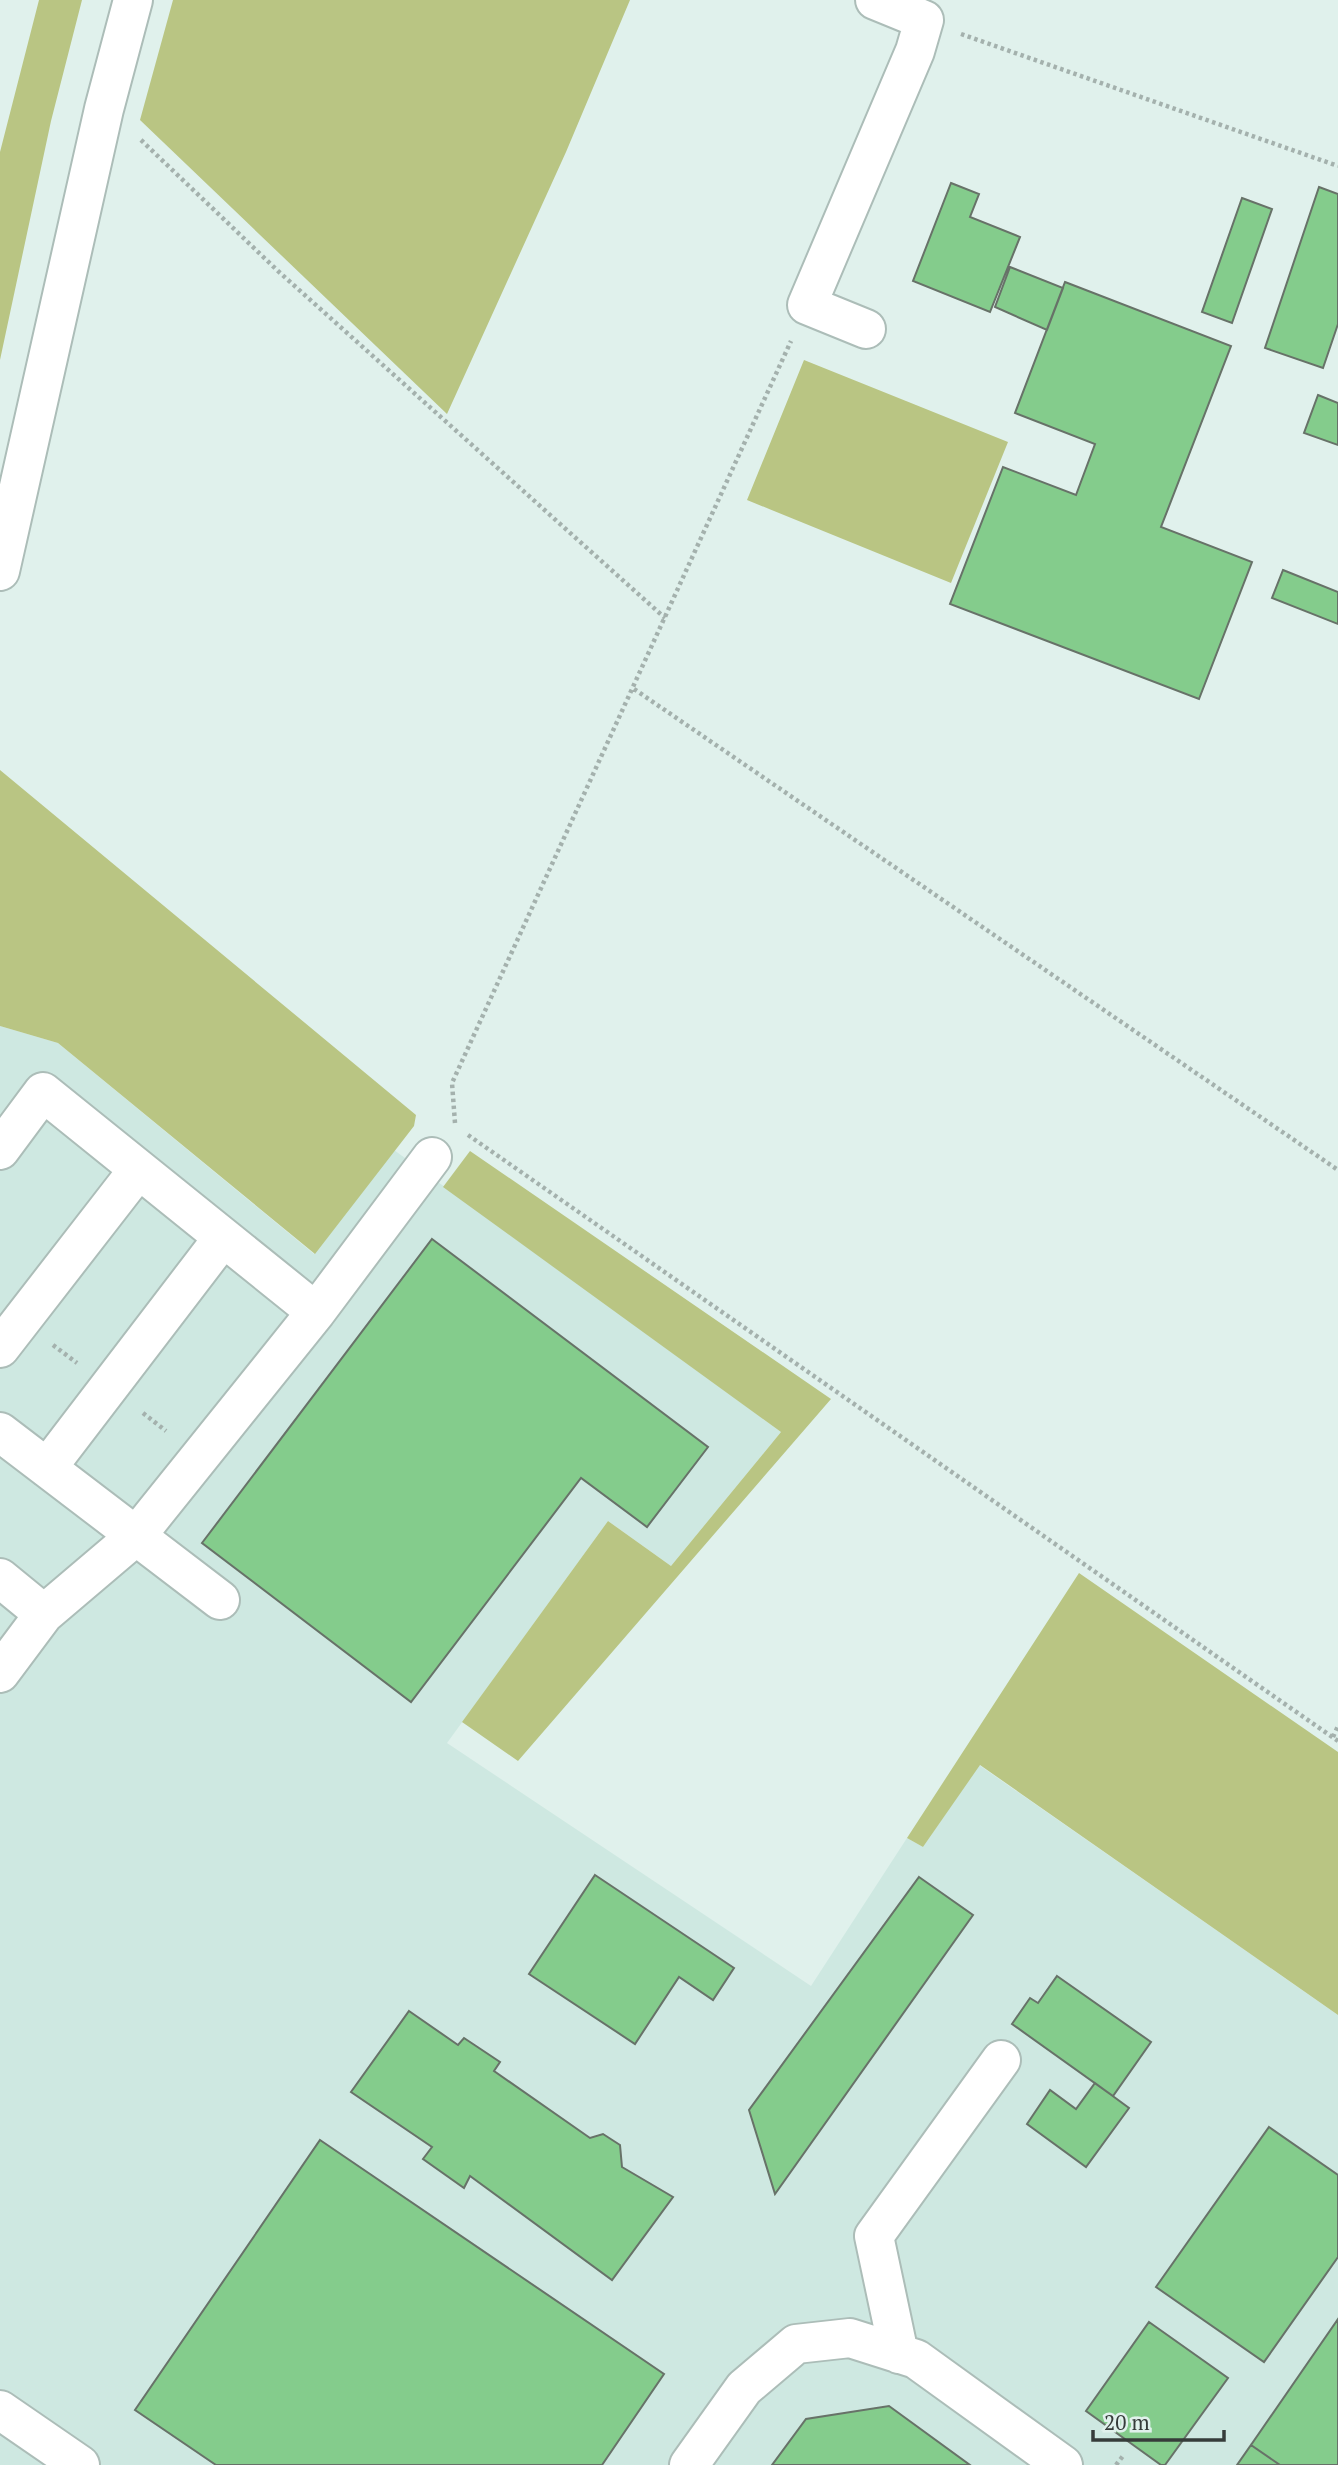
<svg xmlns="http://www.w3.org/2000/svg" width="1338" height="2465" viewBox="0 0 1338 2465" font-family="'PT Serif',serif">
<rect width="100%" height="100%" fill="#e0f1ec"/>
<path fill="#cee8e1" d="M0 1026 58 1043 314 1254 394 1150 781 1432 671 1566 608 1521 447 1743 811 1986 907 1838 923 1847 979 1765 1338 2015V2465H0Z"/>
<path fill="#b9c583" d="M39 0H82L51 121 0 360V152Z
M173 0H630L566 152 447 414 140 120Z
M804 360 1008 442 951 583 747 500Z
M0 770 416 1115 414 1126 315 1254 58 1043 0 1026Z
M470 1151 831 1399 518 1761 462 1722 608 1521 671 1566 781 1432 443 1187Z
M1079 1573 1338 1752V2015L980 1765 923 1847 907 1838Z"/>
<path fill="#84cc8c" stroke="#677268" stroke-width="2" d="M951 183 979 194 970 217 1020 237 990 312 913 281Z
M1319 187 1338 194V324L1323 368 1265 348Z
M1242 198 1272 209 1232 323 1202 312Z
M1010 267 1063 288 1047 330 995 307Z
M1065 282 1231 346 1161 527 1252 562 1199 699 950 604 1003 467 1076 495 1095 444 1015 413Z
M1318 395 1338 403V445L1304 433Z
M1283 570 1338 592V624L1272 598Z
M432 1239 708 1447 647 1527 581 1478 411 1702 202 1543Z
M595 1875 734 1968 713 2000 679 1977 635 2044 529 1974Z
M919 1877 973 1915 775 2194 749 2110Z
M1057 1976 1151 2042 1113 2096 1012 2024 1030 1998 1038 2003Z
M409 2011 458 2045 464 2038 500 2062 494 2071 590 2138 603 2134 620 2145 622 2167 673 2197 612 2280 470 2176 464 2188 423 2159 432 2147 351 2092Z
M1095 2083 1129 2108 1086 2167 1027 2124 1050 2090 1076 2109Z
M1269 2127 1338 2175V2257L1264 2362 1156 2287Z
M320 2140 664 2374 602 2465H216L135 2410Z
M1338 2319V2465H1280L1251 2445Z
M1149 2322 1228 2378 1165 2465H1161L1086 2411Z
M889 2406 970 2465H772L806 2419Z
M1251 2445 1280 2465H1237Z"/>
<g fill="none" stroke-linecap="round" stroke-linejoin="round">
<defs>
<path id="minor" d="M866 329 807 305 915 51 924 20 875 0
M0 571 104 109 133 0
M0 1150 43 1092 316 1312
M0 1348 138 1170
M0 1432 220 1600
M47 1468 222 1239
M0 1578 44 1614 0 1673
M44 1614 137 1535 316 1312 432 1157
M899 2354 874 2236 1001 2060
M0 2410 80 2465
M689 2465 744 2388 796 2344 850 2338 916 2359 1063 2465"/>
</defs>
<use href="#minor" stroke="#acbdb8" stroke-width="42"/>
<path stroke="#a4b1ad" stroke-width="4.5" stroke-dasharray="3.5 3.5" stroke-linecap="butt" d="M961 34 1338 166
M141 140 278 271 665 618
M634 689 1338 1170
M455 1123 452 1083 791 341
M468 1135 1338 1741
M53 1345 77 1363
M143 1413 166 1431
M1333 1737 1338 1726
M1116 2465 1123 2456"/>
<use href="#minor" stroke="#fff" stroke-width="38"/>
</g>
<path d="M1093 2430v10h131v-10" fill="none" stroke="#363c3a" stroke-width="3.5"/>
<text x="1104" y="2430" font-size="21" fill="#363c3a" stroke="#e0f1ec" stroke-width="5" paint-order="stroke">20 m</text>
</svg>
